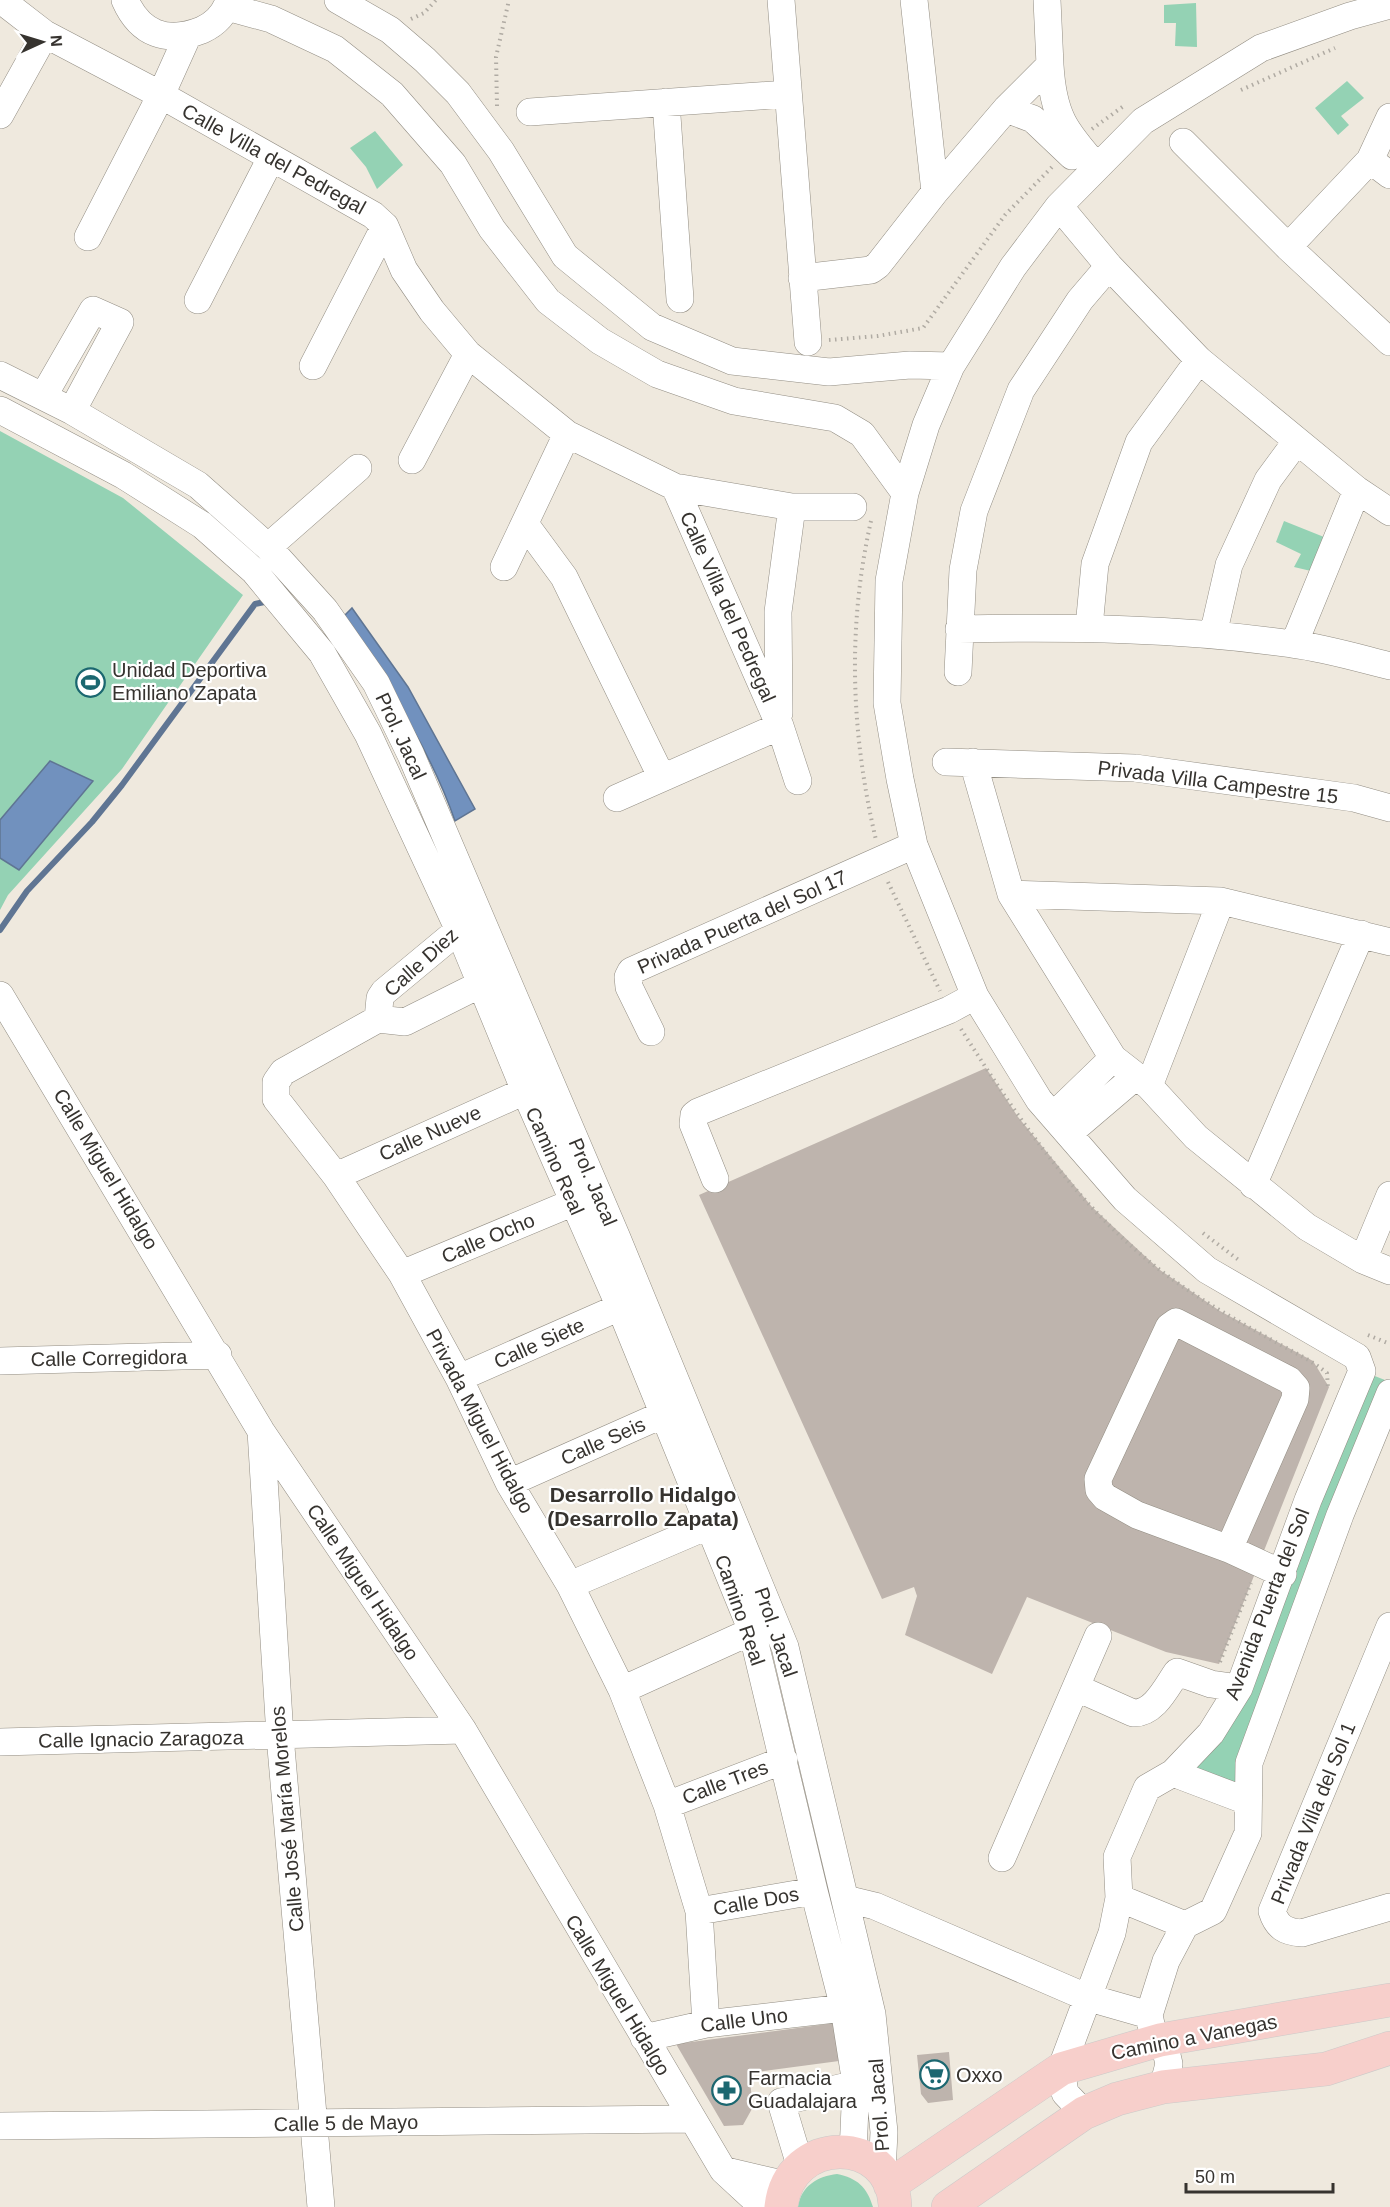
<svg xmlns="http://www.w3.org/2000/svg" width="1390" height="2207" viewBox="0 0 1390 2207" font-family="Helvetica,sans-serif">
<rect width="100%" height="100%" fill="#efe9de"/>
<path fill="#94d2b4" d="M1196 3 1197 47 1175 46 1176 23H1164V5Z
M1347 81 1364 98 1341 116 1349 125 1338 135 1315 108Z
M375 131 403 165 377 189 366 167 350 148Z
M0 431 123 498 243 595 122 769 8 895 0 910Z
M1284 521 1324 537 1311 571 1294 567 1301 554 1276 542Z
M1362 1371 1390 1382 1247 1801 1173 1773 1211 1733Z
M837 2174C857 2178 867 2187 873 2207H798C801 2186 818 2176 837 2174Z"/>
<path fill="#7191be" stroke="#5f7593" stroke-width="1.5" d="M352 608 408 687 475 809 455 821C430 748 385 682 343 617Z
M50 761 93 781 19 870 0 858V820Z"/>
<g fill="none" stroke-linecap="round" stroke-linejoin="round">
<path stroke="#5f7593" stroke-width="6" d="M0 930 27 891 92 822 122 785 255 604 269 601"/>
</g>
<path fill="#beb4ad" d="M986 1068 1018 1117 1092 1207 1160 1270 1220 1311 1313 1361 1329 1387 1219 1664 1166 1652 1027 1597 992 1674 905 1635 917 1596 914 1587 882 1599 699 1195Z
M835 2023 839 2061 749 2073 753 2107 743 2125 724 2126 676 2044Z
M949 2052 953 2100 928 2103 921 2094 917 2055Z"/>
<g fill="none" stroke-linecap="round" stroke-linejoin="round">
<defs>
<path id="minor" d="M1 0 45 34 161 95 373 215 385 226 404 270 432 311 468 354 567 434 675 487 792 507H853
M125 0C140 34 167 44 202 30 215 24 225 14 229 0
M338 0 390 30 425 60 458 93 501 151 565 256 652 327 732 361 829 372 910 365 951 366
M781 0 808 342
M914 0 935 192
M227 7 271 19 335 49 392 94 453 164 492 229 548 301 600 341 657 374 734 401 835 418 862 434 905 493
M1050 65C1053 115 1064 130 1097 167
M666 102 680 299
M1006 109 1033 119 1072 156
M530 112 787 94
M0 115 45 34
M1183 142 1288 247 1390 342
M1370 160 1390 175
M1059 206 1109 266 1199 360 1357 490 1390 512
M88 237 161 95 188 35
M1288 247 1370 160 1390 117
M802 278 871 270 878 265 935 192 1006 109 1050 65 1047 0
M198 300 271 158
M313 366 385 226
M0 375 72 411 198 485 268 547 325 610 376 683 411 755 617 1238 785 1647 872 2014 884 2132 882 2172
M44 395 93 310 120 322 72 411
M0 410 123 475 202 525 254 571 322 653 368 734 458 928 525 1091 620 1307 752 1631 814 1891 844 2008 856 2084 853 2153
M412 460 468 354
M675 487 780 726 798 781
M525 524 564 577 662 778
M268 547 358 468
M504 567 567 434
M1089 627 1095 564 1139 442 1199 360
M959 629C1070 627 1181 628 1292 644 1325 648 1358 658 1390 666
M1213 635 1229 565 1268 480 1296 442
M1294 644 1357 490
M958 672 963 570 974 511 1021 390 1080 300 1109 266
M779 713 778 612 792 507
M946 762 1135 768 1354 798 1390 808
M973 762 1011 894 1113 1058 1149 1086 1196 1137 1307 1227 1363 1260 1390 1271
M617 798 780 726
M1011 894 1221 901 1390 942
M481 984 405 1022 378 1019 283 1072 276 1082V1099L336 1176 402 1274 459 1378 509 1483 570 1585 622 1690 667 1805 699 1911 706 2024
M0 995 261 1431 463 1730 723 2170 763 2207
M378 1019 380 998 384 992 472 919
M651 1032 629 987 628 977 631 971 914 845
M1149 1086 1221 901
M1054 1115 1113 1058
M1069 1133 1136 1076
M336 1176 525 1091
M715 1179 693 1124 694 1115 698 1112 949 1010 975 996
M1253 1185 1361 934
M1363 1260 1390 1195
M402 1274 574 1202
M0 1361 218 1355
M459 1378 620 1307
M261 1431 280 1736 321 2207
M509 1483 664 1414
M1229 1549 1295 1399 1296 1388 1289 1380 1176 1322 1169 1327 1098 1479 1099 1490 1105 1497 1137 1515 1229 1549 1283 1574
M570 1585 710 1525
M1390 1626 1272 1911C1277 1927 1285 1932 1302 1933L1390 1907
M1077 1688 1133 1713C1154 1714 1166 1688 1177 1672L1211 1684 1239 1688
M622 1690 752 1631
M0 1742 463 1730
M1173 1773 1247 1801
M667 1805 784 1760
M1002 1858 1098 1636
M1119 1898 1185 1925
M846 1899 875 1906 1086 1997 1149 2015
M699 1911 814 1891
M644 2038 706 2024 844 2008
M1163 2087 1169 2064 1166 2051 1152 2029 1149 2015 1166 1961 1185 1925 1213 1911 1248 1833 1249 1763 1340 1515 1390 1393
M1084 2113 1065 2093 1061 2069 1112 1933 1119 1898 1117 1857 1147 1788 1173 1773 1211 1733 1239 1688 1308 1500 1362 1371 1357 1357 1207 1270 1125 1199 1039 1100 975 996 914 845 900 779 887 703 889 581 905 493 926 425 951 366 1013 267 1059 206 1143 121 1261 48 1350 16 1390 5
M0 2126 692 2119
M800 2165 781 2102 856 2084
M726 2171 786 2185"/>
<path id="major" d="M890 2185 1061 2069 1160 2040 1390 2000
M781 2207C789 2134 891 2134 895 2205
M948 2207 1084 2113 1117 2099 1163 2087 1326 2069 1390 2048"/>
</defs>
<use href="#minor" stroke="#928d83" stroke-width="28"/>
<use href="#major" stroke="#cbcac9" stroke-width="34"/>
<path stroke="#b0aba3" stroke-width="4" stroke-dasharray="1.5 4.5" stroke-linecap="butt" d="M411 19 424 13 436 0
M1241 90 1335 48
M497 106 496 57 509 0
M1092 129 1125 105
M829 340 878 336 923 328 1005 215 1052 167
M871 521C847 627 851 734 876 840
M888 882 940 991
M961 1029C1017 1117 1077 1206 1160 1270 1195 1297 1234 1319 1272 1340 1291 1351 1310 1359 1327 1373L1328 1389
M1203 1233 1240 1261
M1368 1335 1390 1344
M1220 1662 1251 1583"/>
<use href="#minor" stroke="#fff" stroke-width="27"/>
<use href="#major" stroke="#f7cfcb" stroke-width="33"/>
</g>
<defs>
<symbol id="stadium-ring" viewBox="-11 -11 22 22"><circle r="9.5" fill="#fff" stroke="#1b6770" stroke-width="1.5"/><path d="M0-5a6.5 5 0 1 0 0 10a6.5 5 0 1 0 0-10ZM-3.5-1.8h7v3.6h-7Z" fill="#1b6770"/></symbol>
<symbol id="supermarket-ring" viewBox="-11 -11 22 22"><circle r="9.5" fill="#fff" stroke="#1b6770" stroke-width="1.5"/><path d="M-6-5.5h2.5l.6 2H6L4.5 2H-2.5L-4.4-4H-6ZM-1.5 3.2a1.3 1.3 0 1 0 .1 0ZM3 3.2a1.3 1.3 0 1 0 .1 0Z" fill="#1b6770"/></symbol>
<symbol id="pharmacy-ring" viewBox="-11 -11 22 22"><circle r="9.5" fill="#fff" stroke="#1b6770" stroke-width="1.5"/><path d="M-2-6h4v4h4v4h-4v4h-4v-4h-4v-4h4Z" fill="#1b6770"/></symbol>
</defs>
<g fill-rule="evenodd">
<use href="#stadium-ring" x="74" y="666" width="33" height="33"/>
<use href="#supermarket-ring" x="918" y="2058" width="33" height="33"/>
<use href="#pharmacy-ring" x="710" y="2074" width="33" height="33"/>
</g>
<g text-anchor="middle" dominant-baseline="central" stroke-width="4.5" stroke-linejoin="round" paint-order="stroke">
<g font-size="20" fill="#36332f" stroke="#fff">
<text transform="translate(274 159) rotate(29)">Calle Villa del Pedregal</text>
<text transform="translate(728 607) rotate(66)">Calle Villa del Pedregal</text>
<text transform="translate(401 736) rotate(65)">Prol. Jacal</text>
<text transform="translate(1218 782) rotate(7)">Privada Villa Campestre 15</text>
<text transform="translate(742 922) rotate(-24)">Privada Puerta del Sol 17</text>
<text transform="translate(421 962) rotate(-42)">Calle Diez</text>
<text transform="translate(430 1133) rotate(-24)">Calle Nueve</text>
<text transform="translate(555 1161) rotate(66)">Camino Real</text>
<text transform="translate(106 1169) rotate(59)">Calle Miguel Hidalgo</text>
<text transform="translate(593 1182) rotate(67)">Prol. Jacal</text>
<text transform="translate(488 1238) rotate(-23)">Calle Ocho</text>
<text transform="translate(539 1343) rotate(-24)">Calle Siete</text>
<text transform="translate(109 1358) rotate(-1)">Calle Corregidora</text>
<text transform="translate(480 1421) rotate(62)">Privada Miguel Hidalgo</text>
<text transform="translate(603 1441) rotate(-24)">Calle Seis</text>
<text transform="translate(363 1582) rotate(56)">Calle Miguel Hidalgo</text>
<text transform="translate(1267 1604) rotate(-69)">Avenida Puerta del Sol</text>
<text transform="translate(740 1610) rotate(71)">Camino Real</text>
<text transform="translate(776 1632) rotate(71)">Prol. Jacal</text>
<text transform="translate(141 1739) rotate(-1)">Calle Ignacio Zaragoza</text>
<text transform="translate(725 1782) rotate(-21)">Calle Tres</text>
<text transform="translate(1313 1813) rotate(-68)">Privada Villa del Sol 1</text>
<text transform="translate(287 1819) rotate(-95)">Calle José María Morelos</text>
<text transform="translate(756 1901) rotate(-10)">Calle Dos</text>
<text transform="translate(618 1995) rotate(59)">Calle Miguel Hidalgo</text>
<text transform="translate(744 2020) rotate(-7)">Calle Uno</text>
<text transform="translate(1194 2037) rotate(-11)">Camino a Vanegas</text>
<text transform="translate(879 2105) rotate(-94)">Prol. Jacal</text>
<text transform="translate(346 2123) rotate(-1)">Calle 5 de Mayo</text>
</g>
<g font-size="20" fill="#36332f" stroke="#fff" text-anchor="start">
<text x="112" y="670">Unidad Deportiva<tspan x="112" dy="23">Emiliano Zapata</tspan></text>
<text x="956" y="2075">Oxxo</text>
<text x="748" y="2078">Farmacia<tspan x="748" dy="23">Guadalajara</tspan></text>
</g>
<g font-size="21" font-weight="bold" fill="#36332f" stroke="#fff">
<text x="643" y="1494">Desarrollo Hidalgo<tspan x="643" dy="24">(Desarrollo Zapata)</tspan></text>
</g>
</g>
<g transform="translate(42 42) rotate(86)" stroke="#ffffff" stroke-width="4.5" paint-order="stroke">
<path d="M0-4.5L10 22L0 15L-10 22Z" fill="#36332f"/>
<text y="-9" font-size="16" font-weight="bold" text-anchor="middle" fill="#36332f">N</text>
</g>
<path d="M1186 2183v9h147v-9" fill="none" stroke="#36332f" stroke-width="3"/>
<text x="1195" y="2183" font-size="18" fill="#36332f" stroke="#ffffff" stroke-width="4.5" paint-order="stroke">50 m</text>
</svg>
